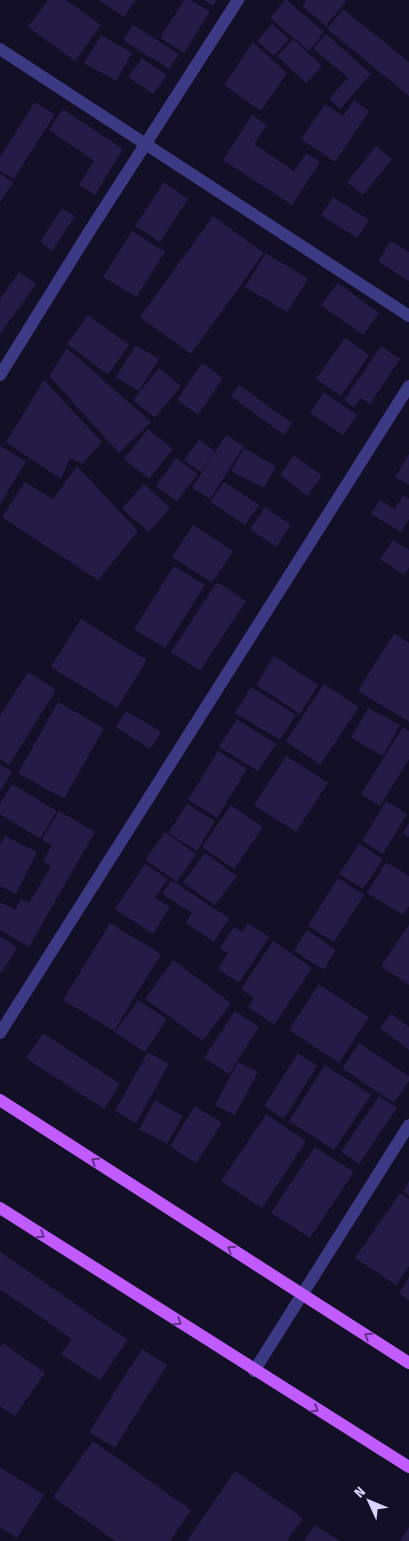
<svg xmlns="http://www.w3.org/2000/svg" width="409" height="1541" viewBox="0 0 409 1541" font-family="'Fira Sans Condensed',sans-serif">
<rect width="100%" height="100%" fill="#130f26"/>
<path fill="#241b47" d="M48 0H66L101 25 75 61 28 27Z
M99 0H136L124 17Z
M184 0H191L210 12 184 53 160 38Z
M204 0H216L213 6Z
M285 0H287L324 32 309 51 270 18Z
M307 0H347L326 26 302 6Z
M343 9 409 62V96L327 29Z
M272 24 289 39 274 56 257 41Z
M133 25 179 54 169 69 123 40Z
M326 34 371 74 340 109 329 99 348 78 313 48Z
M101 35 132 53 116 81 84 63Z
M293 39 322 66 306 83 277 56Z
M253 42 287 73 261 111 224 85Z
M142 58 167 75 153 94 128 77Z
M354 100 369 111 335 162 301 139 325 104 343 116Z
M35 102 55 114 14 179 0 171V157Z
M63 109 123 149 95 195 79 185 94 161 49 130Z
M252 115 267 125 254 144 294 171 306 153 320 162 292 205 223 160Z
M376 146 392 159 363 195 347 182Z
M0 174 13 182 0 203Z
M164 182 188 199 160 242 135 226Z
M333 197 369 220 357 238 321 215Z
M62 208 75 216 52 251 40 242Z
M213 216 264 253 191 354 140 317Z
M132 231 165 252 136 297 103 277Z
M391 241 409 252V281L378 261Z
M266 253 308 279 287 312 245 287Z
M19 272 36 284 0 334V299Z
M338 283 379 313 363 335 321 305Z
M88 315 129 345 108 375 67 344Z
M345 338 369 355 341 396 316 379Z
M136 345 159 359 139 391 116 377Z
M381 346 400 359 370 404 361 398 354 408 344 400Z
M67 348 151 422 119 453 49 376Z
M202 363 223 378 198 415 177 400Z
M159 368 181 386 155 418 133 400Z
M44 380 102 442 82 464 70 458 61 479 6 442Z
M239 385 292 423 284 435 231 396Z
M324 392 357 415 343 435 310 413Z
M148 429 173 449 149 479 124 459Z
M226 435 244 446 210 499 192 488Z
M199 439 215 451 201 472 184 460Z
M0 446 26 461 0 505Z
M244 448 276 466 264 488 231 471Z
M409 454V485L395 477Z
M294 455 322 476 307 496 280 475Z
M176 458 198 474 177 501 156 486Z
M77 466 138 531 98 580 2 517 25 482 53 499Z
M224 482 259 505 245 525 210 502Z
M144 484 170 508 149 532 122 509Z
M403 495 409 499V519L401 532 371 514 380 500 395 509Z
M265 507 291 525 276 547 250 529Z
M193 525 233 551 212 583 172 557Z
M393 540 409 550V568L404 575 380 559Z
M174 566 205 585 165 648 134 629Z
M217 582 246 601 200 671 171 652Z
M81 619 147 660 117 708 51 667Z
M394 633 409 643V722L358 691Z
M274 656 318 685 300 714 256 685Z
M28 672 56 690 9 765 0 759V716Z
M324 684 359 707 320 765 286 741Z
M251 687 296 715 280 740 235 713Z
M58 702 104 728 64 799 18 773Z
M368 708 400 725 383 756 351 738Z
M126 711 161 732 150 749 116 727Z
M237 719 276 744 258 771 219 747Z
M403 727 409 731V759L380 806 361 794Z
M218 751 247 769 217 818 188 800Z
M286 756 328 783 296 832 254 805Z
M0 765 12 772 0 792Z
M12 784 57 811 40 839 0 814V804Z
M386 801 407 814 383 854 362 841Z
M187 804 215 821 197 851 168 833Z
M231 805 263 827 234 869 202 847Z
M59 811 95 832 29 947 0 930V902L15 910 21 899 29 903 51 866 43 861 52 845 42 840Z
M409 823V837L403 833Z
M165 832 196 854 177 882 145 860Z
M5 836 37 852 16 894 0 886V845Z
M359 844 383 859 363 889 339 874Z
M205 853 237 876 215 905 183 882Z
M386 862 409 876V906L403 915 367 893Z
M145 864 168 879 155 898 170 907 153 934 115 909Z
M338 878 364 895 334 942 308 926Z
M171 880 229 918 214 942 186 923 192 913 162 894Z
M110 923 161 954 114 1031 63 1000Z
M248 923 269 937 239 983 218 969 228 953 220 948 234 927 242 932Z
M409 925V985L381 966Z
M307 930 336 950 324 970 294 951Z
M0 936 17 948 2 972 0 971Z
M273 941 312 968 274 1025 248 1007 254 998 241 989Z
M173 960 231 1003 203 1041 145 999Z
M319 984 369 1017 339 1063 289 1030Z
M138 1000 167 1019 145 1052 115 1032Z
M235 1011 259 1027 229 1074 204 1058Z
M391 1013 409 1027V1050L380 1028Z
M43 1033 120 1084 104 1109 26 1058Z
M359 1043 409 1076V1081L394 1103 342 1068Z
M148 1052 169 1064 136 1123 115 1111Z
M298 1053 317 1066 284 1119 264 1106Z
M238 1062 258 1072 235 1115 215 1105Z
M325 1065 371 1095 334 1150 289 1121Z
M379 1096 397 1108 359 1164 341 1152Z
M155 1100 183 1116 167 1144 139 1129Z
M195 1106 222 1123 196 1163 170 1146Z
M266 1114 306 1141 262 1208 221 1181Z
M315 1147 354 1172 310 1238 271 1213Z
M409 1181V1196L403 1192Z
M400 1193 409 1199V1266L396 1285 355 1258Z
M0 1252 128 1340 100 1380 61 1354 72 1339 0 1289Z
M409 1277V1300L399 1294Z
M3 1343 45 1373 15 1416 0 1406V1347Z
M142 1349 167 1365 115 1448 89 1432Z
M93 1441 191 1510 170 1541H115L53 1497Z
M0 1467 44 1495 17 1538 0 1527Z
M235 1471 303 1518 287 1541H187Z
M315 1525 340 1541H304Z
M409 1527V1541H400Z"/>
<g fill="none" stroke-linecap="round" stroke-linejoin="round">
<path stroke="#3d3a85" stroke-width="12" d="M0 49 409 316
M0 375 87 235 238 0
M0 1033 409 386
M254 1371 409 1125"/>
<path stroke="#c25bff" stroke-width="12" d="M0 1100 409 1363
M0 1208 409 1467"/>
</g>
<defs><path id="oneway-chevron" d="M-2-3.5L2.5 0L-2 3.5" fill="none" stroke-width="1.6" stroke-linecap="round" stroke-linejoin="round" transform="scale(1.25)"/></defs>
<g stroke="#623188">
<use href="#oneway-chevron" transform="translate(95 1161) rotate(-147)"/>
<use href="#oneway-chevron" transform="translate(41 1235) rotate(33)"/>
<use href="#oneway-chevron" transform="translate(231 1249) rotate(-147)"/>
<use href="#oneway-chevron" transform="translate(178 1322) rotate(33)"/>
<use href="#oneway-chevron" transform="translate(368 1336) rotate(-147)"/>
<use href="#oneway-chevron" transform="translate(315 1409) rotate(32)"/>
</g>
<g transform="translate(369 1501) rotate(314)" stroke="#130f26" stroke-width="4" paint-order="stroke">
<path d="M0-4L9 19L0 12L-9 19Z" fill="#d9d4ff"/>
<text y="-8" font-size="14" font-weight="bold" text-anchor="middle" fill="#d9d4ff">N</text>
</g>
</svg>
